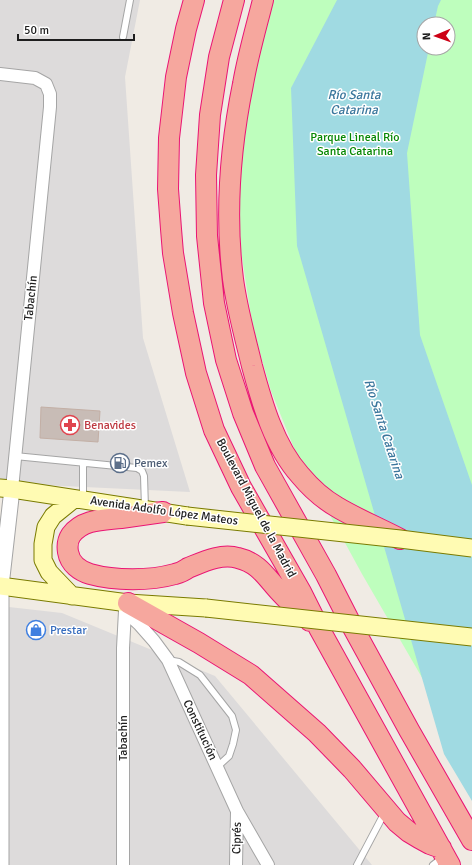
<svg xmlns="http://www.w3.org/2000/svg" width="472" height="865" viewBox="0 0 472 865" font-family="Signika,sans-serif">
<rect width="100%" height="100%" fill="#f0ebe4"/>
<path fill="#dddbdb" d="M0 0H140L125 77 143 338 190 492 0 483Z
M0 606 62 613 215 676 372 865H0Z"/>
<path fill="#befebd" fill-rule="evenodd" d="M265 0H472V764L362 574 296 453 271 391 253 329 241 251 236 186ZM424 24H448V48H424Z"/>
<path fill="#a0dae2" d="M337 0H441L438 6 434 24H424V48H429L407 153 420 335 472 485V801L444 754 297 246 291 88Z"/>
<path fill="#c8bcb6" stroke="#c3afa5" d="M41 407 100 411 98 442 40 438Z"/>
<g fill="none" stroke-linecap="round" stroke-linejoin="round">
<defs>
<path id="service" d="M123 37 130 0
M15 456 137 468 142 471 144 476 145 508
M83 463V499
M168 660 179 662 200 675 232 716 236 730 233 744 229 756 217 767
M357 865 385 812
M433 865 442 858"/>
<path id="minor" d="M0 74 35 78 46 84 50 94V107L12 489
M123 602 125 611 139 624 154 641 168 660 237 811 268 865
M123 865V648L125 611
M236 865 237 812"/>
<path id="tertiary" d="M1 865V586L12 489"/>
<path id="secondary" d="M0 488 12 489 187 516
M0 586 128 603 206 608
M72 596 49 572 43 560V544L46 527 53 516 74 499"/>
<path id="trunk" d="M194 0 186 29 176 77 169 138 168 189 171 229 173 253 183 313 196 373 214 430 241 487 301 592 320 630 450 865
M234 0 219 57 210 115 206 175 207 236 214 303 226 360 243 413 265 466 326 575 351 624 409 730 472 840
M263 0C256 28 248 55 243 84 230 148 225 214 233 279 237 309 245 337 252 366 262 403 274 446 300 475 310 487 323 499 337 507 357 519 379 528 400 539
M163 512C149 514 135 516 121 518 103 520 83 519 71 535 67 541 67 546 68 552 70 564 80 571 90 574 115 581 150 581 175 574 179 573 184 571 188 568 203 562 221 553 238 558 259 563 266 577 279 591 289 602 299 611 310 621
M128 603 199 643 251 675 317 733 352 769 397 822 409 832 419 838 430 844 441 848"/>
</defs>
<use href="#service" stroke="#a5a5a5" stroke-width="8"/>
<use href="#minor" stroke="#a5a5a5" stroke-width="14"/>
<use href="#tertiary" stroke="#a5a5a5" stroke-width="17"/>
<use href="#secondary" stroke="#7a7b00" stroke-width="19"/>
<use href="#trunk" stroke="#ea1574" stroke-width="22"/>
<use href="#service" stroke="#fff" stroke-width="6"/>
<use href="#minor" stroke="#fff" stroke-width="12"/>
<use href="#tertiary" stroke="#fff" stroke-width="15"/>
<use href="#secondary" stroke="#fffbb3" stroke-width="17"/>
<use href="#trunk" stroke="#f6a79e" stroke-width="20"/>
<defs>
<path id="secondary-bridge" d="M187 516 400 539 472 548
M206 608 472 637"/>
</defs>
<use href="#secondary-bridge" stroke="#7a7b00" stroke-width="19" stroke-linecap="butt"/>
<use href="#secondary-bridge" stroke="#fffbb3" stroke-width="17"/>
</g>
<defs>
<symbol id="pharmacy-ring" viewBox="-11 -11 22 22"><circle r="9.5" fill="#fff" stroke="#e0444e" stroke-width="1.5"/><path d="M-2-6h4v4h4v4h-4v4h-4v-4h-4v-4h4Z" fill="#e0444e"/></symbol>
<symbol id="fuel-ring" viewBox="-11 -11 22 22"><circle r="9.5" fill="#fff" stroke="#5c6f8a" stroke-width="1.5"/><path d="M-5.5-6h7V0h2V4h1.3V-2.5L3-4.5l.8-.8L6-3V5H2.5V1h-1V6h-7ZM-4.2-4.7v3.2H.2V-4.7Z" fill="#5c6f8a"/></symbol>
<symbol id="shop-ring" viewBox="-11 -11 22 22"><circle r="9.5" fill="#fff" stroke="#3f7fe0" stroke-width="1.5"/><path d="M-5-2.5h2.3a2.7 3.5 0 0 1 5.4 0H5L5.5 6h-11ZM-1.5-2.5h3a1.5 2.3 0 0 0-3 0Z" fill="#3f7fe0"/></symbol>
</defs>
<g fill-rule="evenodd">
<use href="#pharmacy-ring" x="59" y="414" width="22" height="22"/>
<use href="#fuel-ring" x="109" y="452" width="22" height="22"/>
<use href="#shop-ring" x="25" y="619" width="22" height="22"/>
</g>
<g text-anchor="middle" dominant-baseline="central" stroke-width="3" stroke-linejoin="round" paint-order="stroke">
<g font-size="12" fill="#058702" stroke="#fff">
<text x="355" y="137">Parque Lineal Río<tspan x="355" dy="14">Santa Catarina</tspan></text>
</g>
<g font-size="12" fill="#1e1e1e" stroke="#fff">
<text transform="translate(31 298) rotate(-84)">Tabachín</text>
<text transform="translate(256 508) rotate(62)">Boulevard Miguel de la Madrid</text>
<text transform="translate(164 511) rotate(8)">Avenida Adolfo López Mateos</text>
<text transform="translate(200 730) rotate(65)">Constitución</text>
<text transform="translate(123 738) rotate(-90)">Tabachín</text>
<text transform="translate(237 838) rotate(-89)">Ciprés</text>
</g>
<g font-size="12" fill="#be3a42" stroke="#fff" text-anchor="start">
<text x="84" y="425">Benavides</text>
</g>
<g font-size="12" fill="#4e5e75" stroke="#fff" text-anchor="start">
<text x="134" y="463">Pemex</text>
</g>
<g font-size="12" fill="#366cbe" stroke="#fff" text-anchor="start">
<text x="50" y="630">Prestar</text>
</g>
<g font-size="13" font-style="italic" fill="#3b779d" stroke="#fff">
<text x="354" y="95">Río Santa<tspan x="354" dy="15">Catarina</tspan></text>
<text transform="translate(384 429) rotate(72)">Río Santa Catarina</text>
</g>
</g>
<g transform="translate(436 36) rotate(268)"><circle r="19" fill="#ffffff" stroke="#a5a5a5"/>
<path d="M0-3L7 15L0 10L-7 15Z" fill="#cd0015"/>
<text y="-6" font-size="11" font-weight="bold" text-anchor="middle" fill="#1e1e1e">N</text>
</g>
<path d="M18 34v6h116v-6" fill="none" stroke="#1e1e1e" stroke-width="2"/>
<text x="24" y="34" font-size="12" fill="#1e1e1e" stroke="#ffffff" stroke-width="3" paint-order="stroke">50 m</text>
</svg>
